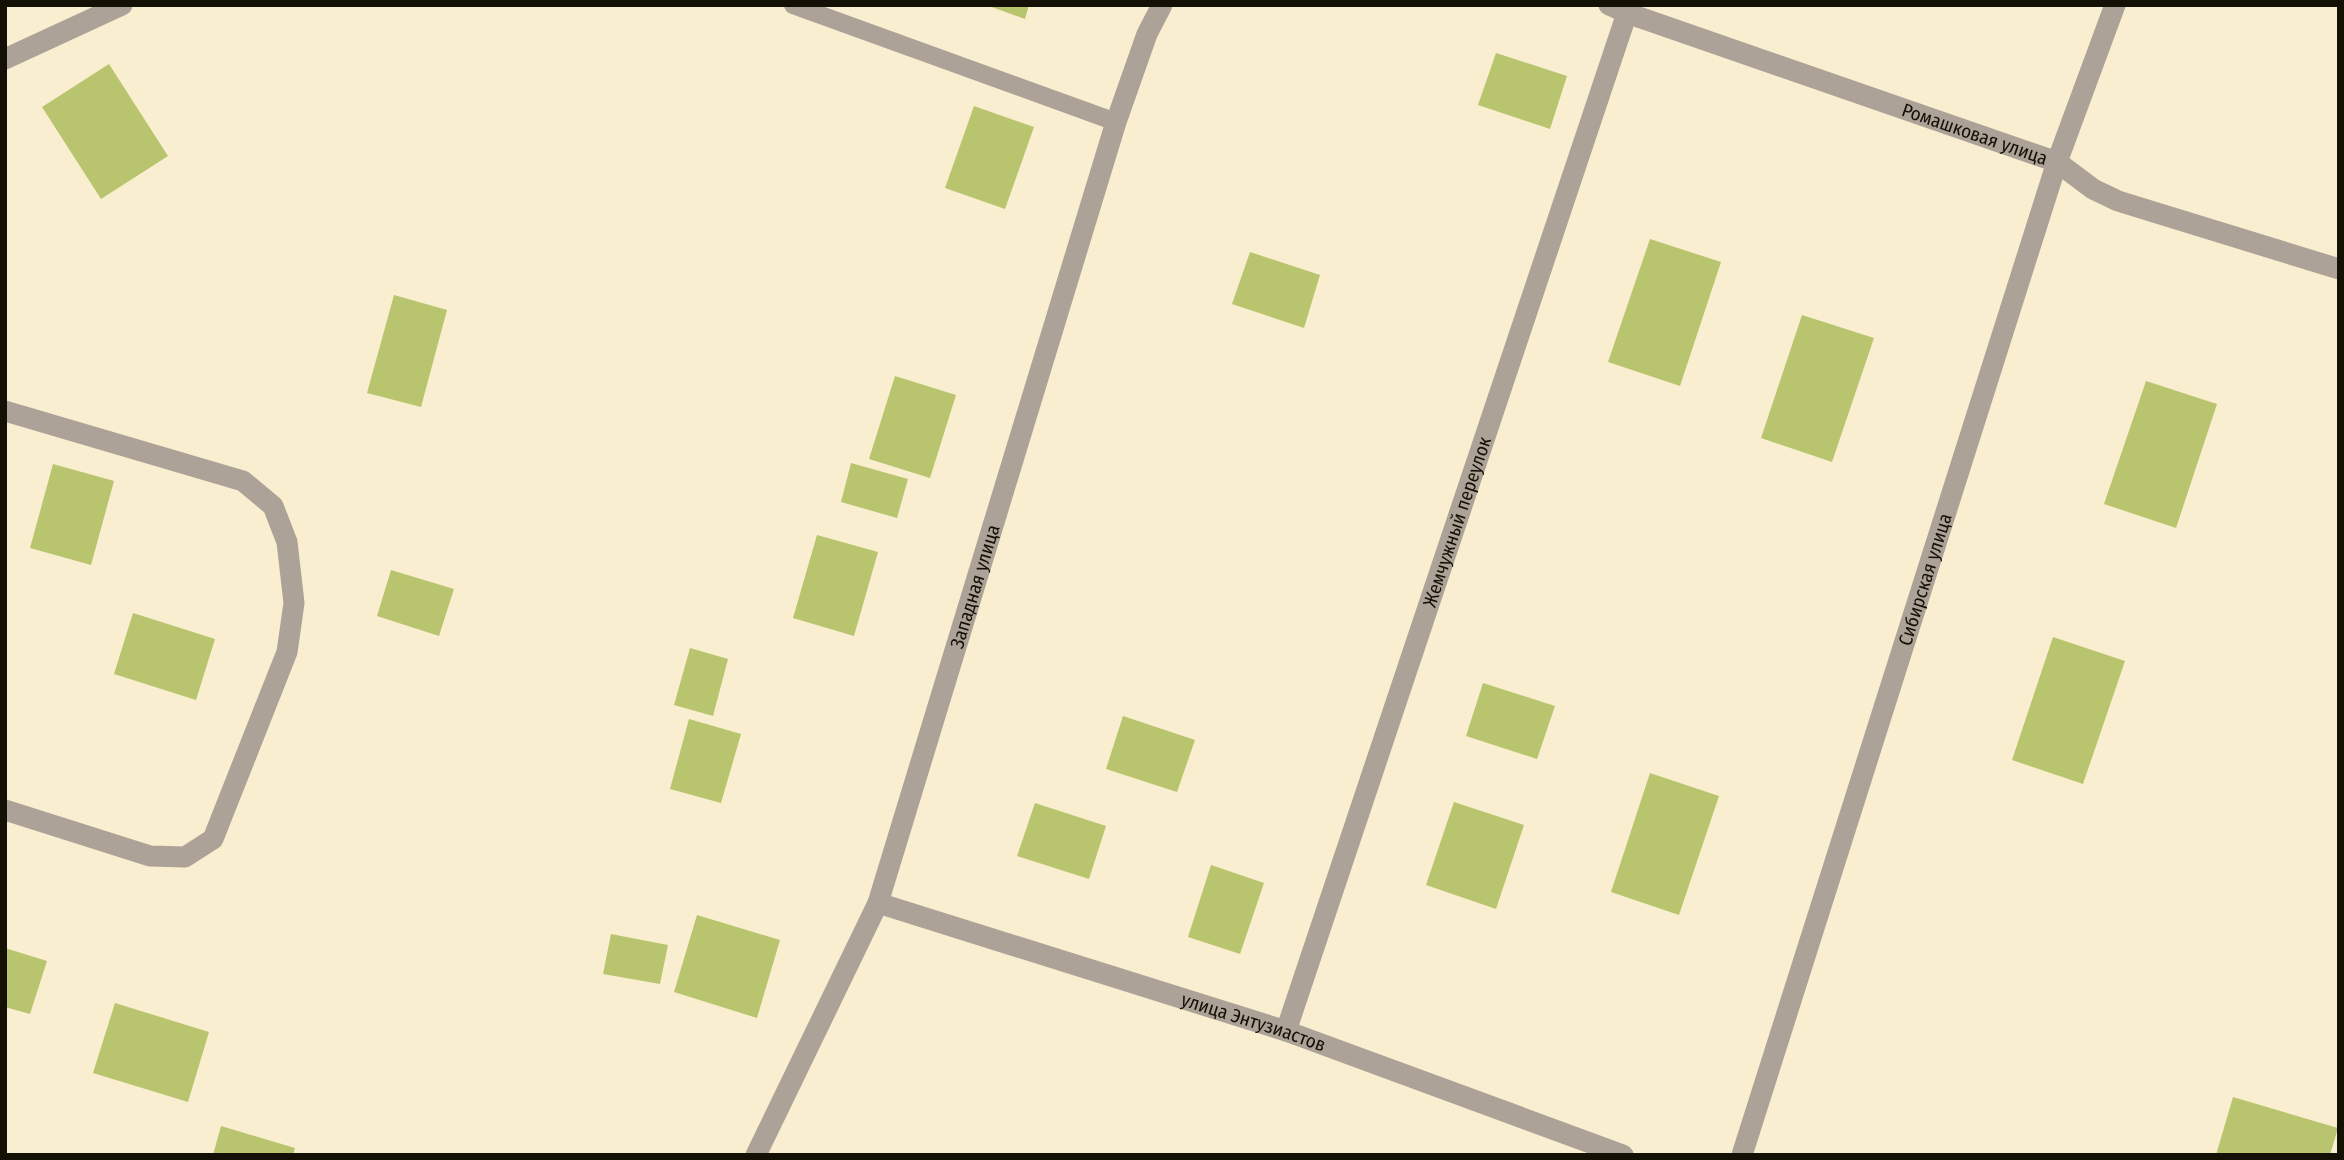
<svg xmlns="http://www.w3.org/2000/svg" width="2344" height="1160" viewBox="0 0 2344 1160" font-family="'Fira Sans Condensed',sans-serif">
<rect width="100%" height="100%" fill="#f9eecf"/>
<path fill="#b9c56e" d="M986 5H1029L1025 19Z
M1496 53 1567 76 1550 129 1478 105Z
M109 64 168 156 101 199 42 107Z
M974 106 1034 127 1005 209 945 188Z
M1650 239 1721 262 1680 386 1608 362Z
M1250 252 1320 275 1304 328 1232 304Z
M394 295 447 310 421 407 367 393Z
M1802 315 1874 338 1832 462 1761 438Z
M895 376 956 395 930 478 869 459Z
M2146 381 2217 404 2176 528 2104 504Z
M851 463 908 479 897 518 841 502Z
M53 464 114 481 91 565 30 548Z
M817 535 878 552 854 636 793 618Z
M391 570 454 589 439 636 377 616Z
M133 613 215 639 196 700 114 674Z
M2053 637 2125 661 2083 784 2012 760Z
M690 648 728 659 713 716 674 705Z
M1483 683 1555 706 1537 759 1466 736Z
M1123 716 1195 740 1177 792 1106 769Z
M689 719 741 734 721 803 670 789Z
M1650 773 1719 796 1679 915 1611 892Z
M1454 802 1524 825 1496 909 1426 885Z
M1035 803 1106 826 1089 879 1017 856Z
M1211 865 1264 883 1240 954 1188 937Z
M697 915 780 940 757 1018 674 992Z
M611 934 668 945 660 984 603 974Z
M5 948 47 961 30 1014 5 1007Z
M115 1003 209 1032 188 1102 93 1073Z
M2233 1097 2338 1128 2330 1155H2216Z
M221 1126 295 1148 293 1155H213Z"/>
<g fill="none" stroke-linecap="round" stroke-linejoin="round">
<path stroke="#aca297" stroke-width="18" d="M793 5 1116 122"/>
<g stroke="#aca297" stroke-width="21">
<path id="s1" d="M1609 5 1627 13 2057 162 2093 189 2118 201 2339 269"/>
<path d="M5 59 122 5"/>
<path d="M5 411 243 481 273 506 287 542 294 603 287 652 213 839 185 857 150 856 5 810"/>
<path id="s2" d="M878 903 1286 1031 1623 1155"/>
<path id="s3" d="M1286 1031 1627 13"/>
<path id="s4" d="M756 1155 878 903 1116 122 1147 34 1162 5"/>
<path id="s5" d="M1742 1155 2057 162 2115 5"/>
</g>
</g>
<g text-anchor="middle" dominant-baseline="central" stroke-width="7" stroke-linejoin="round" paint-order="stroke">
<g font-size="19" fill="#141006" stroke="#fefcf6">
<text stroke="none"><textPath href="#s1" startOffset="388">Ромашковая улица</textPath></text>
<text stroke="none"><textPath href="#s3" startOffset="537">Жемчужный переулок</textPath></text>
<text stroke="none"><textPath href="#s5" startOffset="604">Сибирская улица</textPath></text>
<text stroke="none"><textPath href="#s4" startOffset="611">Западная улица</textPath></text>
<text stroke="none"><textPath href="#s2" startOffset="394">улица Энтузиастов</textPath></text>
</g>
</g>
<rect width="2344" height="1160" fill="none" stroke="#141006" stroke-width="14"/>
</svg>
